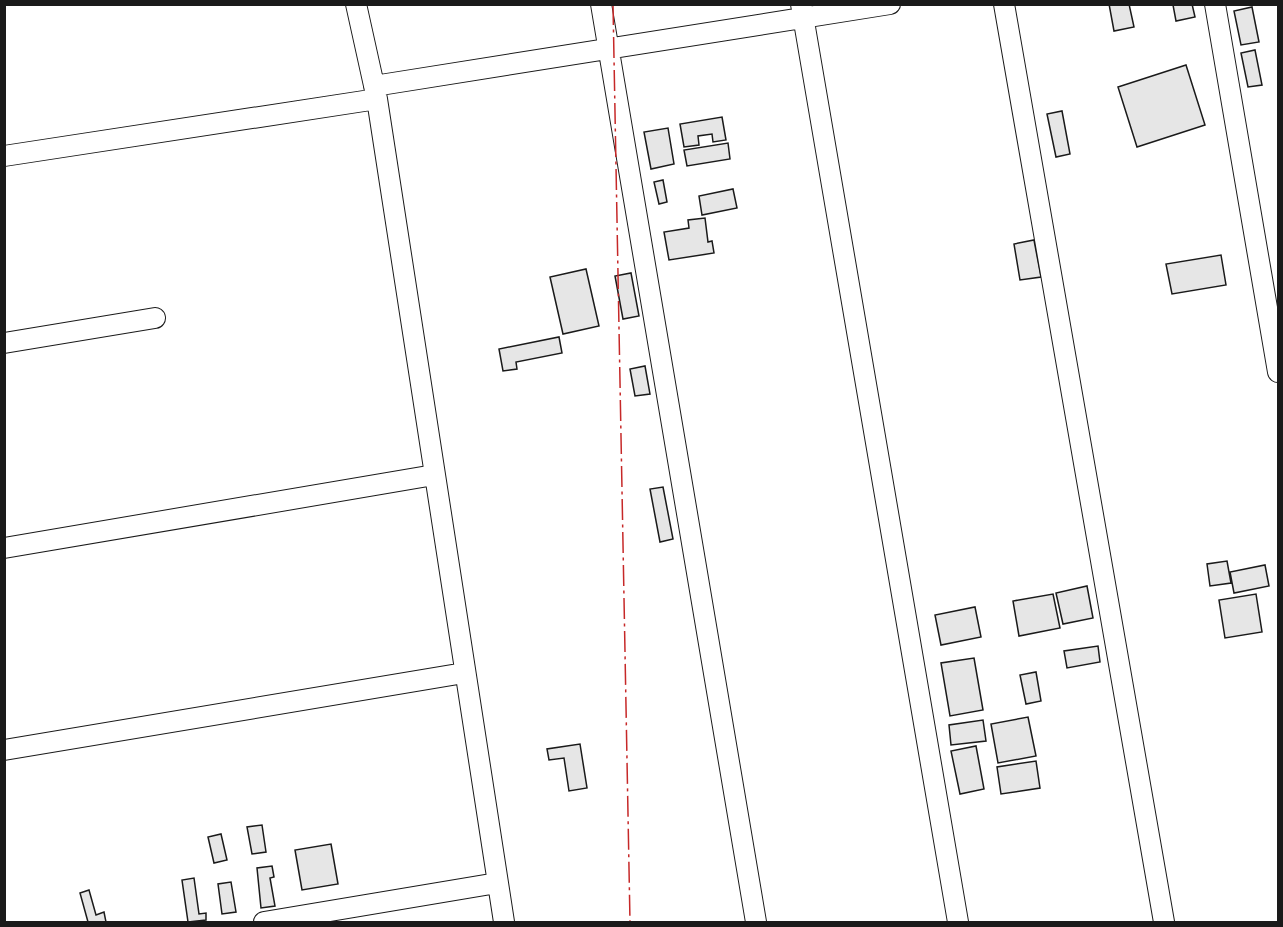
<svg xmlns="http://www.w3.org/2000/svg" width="1283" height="927" viewBox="0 0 1283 927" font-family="Helvetica,sans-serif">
<rect width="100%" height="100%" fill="#fff"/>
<path fill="#e6e6e6" stroke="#1a1a1a" stroke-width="1.5" d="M1109 4H1129L1134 27 1114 31Z
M1192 4 1195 17 1176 21 1173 5Z
M1252 7 1259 42 1241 45 1234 11Z
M1255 50 1262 85 1248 87 1241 53Z
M1186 65 1205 125 1137 147 1118 87Z
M1062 111 1070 154 1056 157 1047 114Z
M722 117 726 140 713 142 712 134 698 136 699 145 684 147 680 124Z
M668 128 674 164 651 169 644 132Z
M728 143 730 159 687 166 684 150Z
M663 180 667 202 659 204 654 182Z
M733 189 737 208 702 215 699 196Z
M705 218 708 242 712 241 714 253 669 260 664 232 689 228 688 220Z
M1034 240 1041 277 1020 280 1014 244Z
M1221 255 1226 285 1172 294 1166 264Z
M586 269 599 326 563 334 550 277Z
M631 273 639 316 623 319 615 276Z
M559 337 562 353 516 362 517 369 503 371 499 349Z
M645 366 650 394 635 396 630 369Z
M663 487 673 539 660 542 650 489Z
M1227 561 1231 583 1210 586 1207 564Z
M1265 565 1269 586 1234 593 1230 572Z
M1087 586 1093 618 1063 624 1056 593Z
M1053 594 1060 628 1019 636 1013 601Z
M1256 594 1262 632 1225 638 1219 600Z
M975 607 981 637 941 645 935 615Z
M1098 646 1100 662 1067 668 1064 651Z
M974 658 983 710 950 716 941 663Z
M1036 672 1041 701 1026 704 1020 675Z
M1028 717 1036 756 998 763 991 724Z
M983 720 986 741 951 745 949 725Z
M580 744 587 788 569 791 564 758 549 760 547 749Z
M976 746 984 789 960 794 951 751Z
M1036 761 1040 788 1001 794 997 767Z
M262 825 266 852 252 854 247 827Z
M221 834 227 860 214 863 208 837Z
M331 844 338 884 302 890 295 850Z
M272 866 274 877 270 878 275 906 261 908 257 868Z
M194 878 199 914 206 913V920L188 922 182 880Z
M231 882 236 912 222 914 218 884Z
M89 890 96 915 104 912 106 922H88L80 893Z"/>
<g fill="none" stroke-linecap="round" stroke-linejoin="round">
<defs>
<path id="street" d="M356 4 377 99 504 922
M601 4 756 922
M801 4 958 922
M1004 4 1164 922
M1215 4 1278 372
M374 86 890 4
M4 156 377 99
M4 343 155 318
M4 548 434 475
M4 750 464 673
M264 922 497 883"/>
</defs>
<use href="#street" stroke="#1a1a1a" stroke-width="22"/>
<use href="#street" stroke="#fff" stroke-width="20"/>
<path stroke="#c62828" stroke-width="1.5" stroke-dasharray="21 4.5 3 4.5" stroke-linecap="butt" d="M613 4 630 922"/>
</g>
<rect width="1283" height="927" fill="none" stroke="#1a1a1a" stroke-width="12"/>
</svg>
